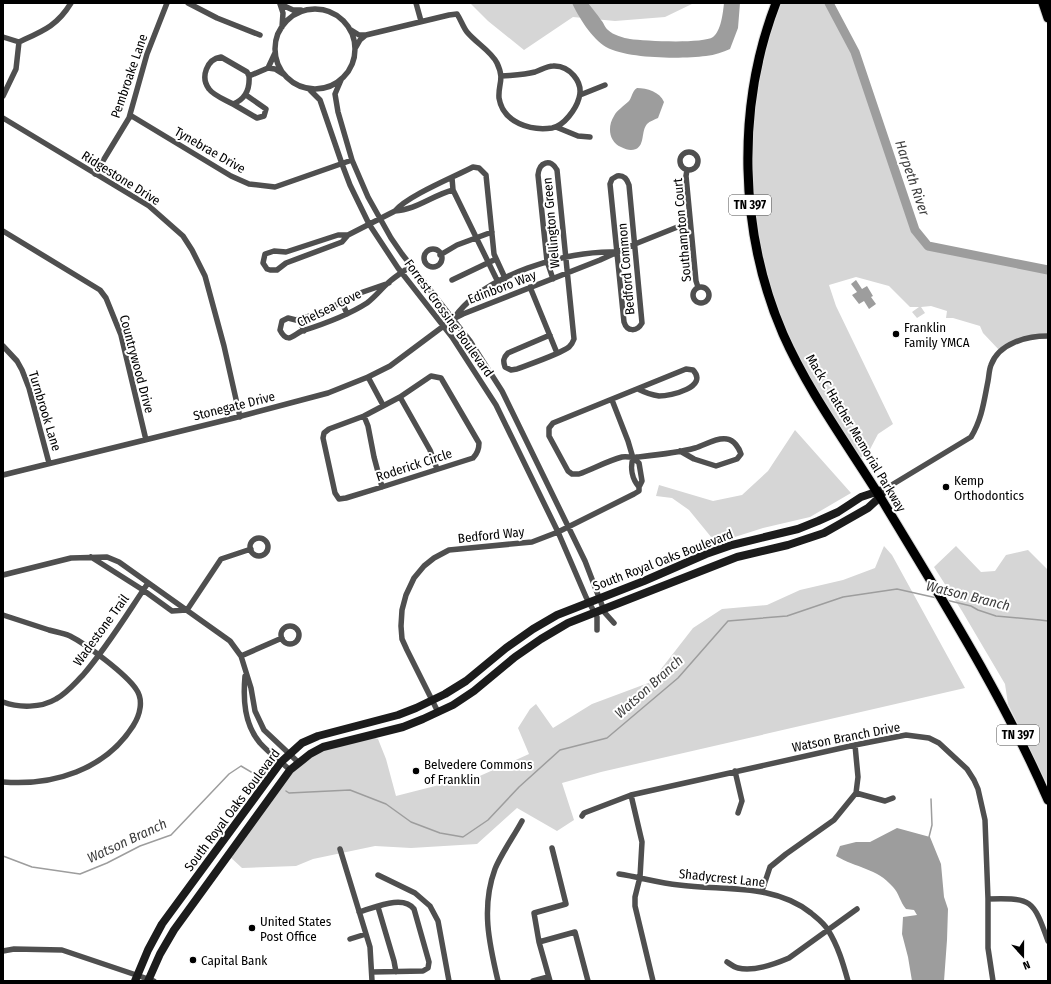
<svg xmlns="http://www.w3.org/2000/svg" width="1051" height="984" viewBox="0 0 1051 984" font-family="'Fira Sans Condensed',sans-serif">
<rect width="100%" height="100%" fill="#fff"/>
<path fill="#d6d6d6" d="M470 3H694L665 17 615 21 573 17 524 50 488 21Z
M776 3H829L855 52 915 230 928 246 1048 270V336L1026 338 1000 351 983 333 980 326 953 318H946L947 311 931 306 921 307 925 313 917 318 912 312 919 307H910L889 286 856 277 829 285 836 306 893 424 878 434 867 455 856 459 799 366 760 263 747 154 763 41Z
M795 430 851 493 810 517 763 528 716 543 689 510 672 498 656 496 659 485 713 501 742 495 768 471Z
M884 546 892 555 965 688 601 772 562 783 574 820 557 831 517 808 477 844 411 848 375 846 313 859 296 866 242 868 228 855 290 770 310 754 369 736 378 739 386 759 396 796 439 785 473 779 529 754 518 728 530 709 536 704 553 728 592 704 651 682 693 628 722 609 767 605 800 590 843 580 875 568Z
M956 546 981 572 995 571 1006 555 1028 550 1048 570V786L1008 704 1005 684 962 611 934 567Z"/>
<path fill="#9d9d9d" d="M572 3H588C592 8 597 14 601 20 604 23 605 28 608 30 613 35 624 38 630 39 644 41 703 44 713 37 721 31 723 13 724 3H740L738 28 730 49C723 52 715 55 706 56 681 59 628 59 606 47 592 39 578 16 572 3Z
M637 88C647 88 660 92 664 102L658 118C654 120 650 121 647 124 641 131 645 145 636 149 631 151 627 150 621 147 609 142 607 127 614 116 617 110 624 106 629 101 632 97 632 91 637 88Z
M856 280 862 289 867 286 873 296 871 297 876 304 869 309 864 301 859 304 852 295 857 292 851 284Z
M897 828 930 837 941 864 944 897 948 909 947 940 944 981H912L908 957 902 934 903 917 917 915 914 910 906 909C900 902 899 893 893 887 877 868 856 868 836 856L840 846 856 842H870Z"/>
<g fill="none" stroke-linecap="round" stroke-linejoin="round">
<path stroke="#9d9d9d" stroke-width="1.5" d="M946 600 971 606 978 610 996 616 1040 620 1048 621
M286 791 289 793 350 790 386 804 411 822 440 833 463 837 488 820 519 787 560 750 607 738 678 678 728 621 787 616 843 597 897 589 937 598
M929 837 932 825 931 799
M3 856 32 867 80 874 107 863 140 846 171 835 229 774 241 766 258 776"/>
<path stroke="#9d9d9d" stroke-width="9" d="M829 3 855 52 915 230 928 246 1048 270"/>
<defs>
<path id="primary" d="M776 3C736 107 739 232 783 334 809 393 848 445 882 500 941 598 1002 694 1048 800
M1043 3 1048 18"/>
</defs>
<use href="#primary" stroke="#dbdbdb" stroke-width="11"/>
<path stroke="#4f4f4f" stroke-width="5.5" d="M188 3 217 18 260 35
M416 3 421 21
M275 49a40 40 0 1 1 80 0a40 40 0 1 1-80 0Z
M282 27 283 13 280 4 293 10H301
M351 30 359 35H366L360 40 356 47
M366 35 449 15 457 14C461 20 463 27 467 32 476 43 491 51 497 63 505 80 498 83 499 98 503 123 531 131 552 128 564 126 576 109 579 98 584 82 569 65 553 66 547 66 541 70 535 72 524 75 514 75 502 76
M3 37 19 42C43 31 57 26 71 3
M275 53 268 68 275 69 283 74
M249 76C250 89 246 99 233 104 226 100 214 96 209 89 200 77 207 59 221 57L247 72 249 76 268 68
M341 80 335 94 338 112 352 160 368 197 391 238 402 254 470 341 502 391 585 561 605 613 614 623
M309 89 320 100 342 164 350 185 369 224 398 268 452 337 496 405 558 532 586 597 597 617V630
M580 95 605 85
M3 96 16 69 19 42
M233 104 257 118 264 116 266 109 246 95
M130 115 231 176 249 184 275 187 352 160
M3 118 149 206 183 236 192 250 205 276 224 346 240 417
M556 127 578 136 590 137
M680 161a9 9 0 1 1 18 0a9 9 0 1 1-18 0Z
M687 170 686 176 696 281 698 287
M95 174 129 118 147 54 167 3
M617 176C624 175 627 179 629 185L642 323C637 332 627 332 624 322L610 184 612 179Z
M452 178 453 190 496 278 498 281 503 285 505 278 494 254 486 175 479 168 473 167C454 177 407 196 395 211 416 210 433 195 453 190
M3 231 100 290 106 298 121 335 146 440
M338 235H348L342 242 286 263 277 270H270L267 269 263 263 265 254 274 251 286 252Z
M348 235 395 211
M424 258a9 9 0 1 1 18 0a9 9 0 1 1-18 0Z
M440 255 457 245 492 232
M452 280 496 259
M389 283 360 293 334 306 310 316 296 320 288 318 282 321 280 330C288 346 295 333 302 331 324 324 347 316 367 303 375 297 381 289 389 282 396 276 404 271 411 266
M693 295a8 8 0 1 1 16 0a8 8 0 1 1-16 0Z
M530 287 557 353
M342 302 347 314
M454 318C484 275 566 250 616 252
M299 319 304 331
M550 335 508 353C503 358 503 361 505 367L511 370 517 369C530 364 560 354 569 347 572 344 573 342 574 339L557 170C551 158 539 162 538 175L547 261 553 279
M3 346 17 361 22 370 29 388 49 463
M431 376 441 378 479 443C479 449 477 454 473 458L382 487 346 498 339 499 335 493 323 438 324 433 329 429 364 416 400 397Z
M368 377 383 405
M638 389C644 392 652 395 659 396 671 396 709 387 693 370L686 369 553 423 549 428V436L568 471 572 474H579C593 469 607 461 622 457 627 456 632 458 637 457 656 455 677 453 695 448 705 445 717 437 727 439 734 440 739 448 741 454L737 459 716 466 694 459 680 451
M400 397 430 450 437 469
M612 400 628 441 633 458
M364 416 368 426 374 457 382 487
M633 458C630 468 632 479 639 487
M3 475 234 418 328 393 368 377 390 366 453 319 463 314 600 260 635 244 690 222
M885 489 971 437C982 419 984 401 988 381 989 376 989 370 991 365 999 343 1027 336 1048 336
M250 547a9 9 0 1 1 18 0a9 9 0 1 1-18 0Z
M91 557 143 590 172 611 186 610
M3 575 71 558 107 557 119 562 230 641 241 656 251 688 255 711 264 730 298 762
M187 610 221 559 251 549
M3 615C18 620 34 625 49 630 56 632 63 633 70 636 86 644 126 674 136 689 144 700 140 715 133 726 105 770 53 786 3 782
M281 635a9 9 0 1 1 18 0a9 9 0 1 1-18 0Z
M241 656 282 638
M245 676C243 699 244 724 260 743 269 753 280 761 290 770
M3 702C19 708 41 708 56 699 67 693 74 684 83 675 108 646 127 614 148 583
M438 712 407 650 402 639 401 626 402 610 406 595 414 578 424 566 434 558 449 550 532 542 558 532 634 494 639 491V487L642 481 639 463 633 458
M735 771 742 801 738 813
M856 793 885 801 893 798
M631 795 642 842 640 877 635 897V906L653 981
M582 816 584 813 631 795 855 745 906 735 929 738 939 743 967 769 974 780 978 789 985 820 988 899V948L993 981
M340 849 370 947 372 981
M619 874C639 877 659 883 679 885 724 891 773 883 811 913 817 918 824 923 828 930 838 946 843 963 848 981
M378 875 415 893 430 906 438 921 449 981
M762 891 770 867 786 854 834 820 856 793 858 777 855 745
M988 899C1032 898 1033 899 1048 941
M378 907 394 961 396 972
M359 912C374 908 403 894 414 909L429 962 428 968 423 971 372 972
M350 939 366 934
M539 942 575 932 588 981
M3 951 14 949 62 950 154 981
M727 962C730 964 734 967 738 968 753 972 775 964 789 958L857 909
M498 981C489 943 481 907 495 869 501 854 514 836 522 821
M533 981 548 977
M550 981 539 942 534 913 566 904 552 848"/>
<path stroke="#1c1c1c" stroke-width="8" d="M135 981 148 950 162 924 281 762 302 743 318 736 398 715 416 708 445 694 466 681 506 648 533 629 557 615 644 581 706 554 732 545 798 529 818 521 838 512 861 497 885 489
M148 981 160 954 174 930 290 770 310 754 323 747 403 727 423 719 453 705 474 691 515 657 541 639 568 623 737 557 788 545 824 533 868 508 880 497 883 492"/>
<use href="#primary" stroke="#000" stroke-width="9"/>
</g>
<g fill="#000" stroke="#fff" stroke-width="1.5">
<circle cx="896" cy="334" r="4"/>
<circle cx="946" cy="487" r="4"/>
<circle cx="416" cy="771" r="4"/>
<circle cx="252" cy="928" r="4"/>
<circle cx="193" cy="960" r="4"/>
</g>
<g text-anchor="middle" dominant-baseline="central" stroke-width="4" stroke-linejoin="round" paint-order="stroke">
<g fill="#fff" stroke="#4c4c4c" stroke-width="1">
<rect x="729" y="195" width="42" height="20" rx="3"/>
<rect x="997" y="725" width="42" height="20" rx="3"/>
</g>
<g font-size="12" font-weight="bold" fill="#000">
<text x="750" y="205">TN 397</text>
<text x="1018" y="735">TN 397</text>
</g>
<g font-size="13" fill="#000" stroke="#fff">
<text transform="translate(129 76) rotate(-71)">Pembroake Lane</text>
<text transform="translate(210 150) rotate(30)">Tynebrae Drive</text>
<text transform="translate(121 178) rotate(32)">Ridgestone Drive</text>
<text transform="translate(551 223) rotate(-95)">Wellington Green</text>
<text transform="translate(682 230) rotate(-95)">Southampton Court</text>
<text transform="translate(626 269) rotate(-95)">Bedford Common</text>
<text transform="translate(502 287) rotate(-21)">Edinboro Way</text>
<text transform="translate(329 308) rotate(-26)">Chelsea Cove</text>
<text transform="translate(449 318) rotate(54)">Forrest Crossing Boulevard</text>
<text transform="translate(137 364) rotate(75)">Countrywood Drive</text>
<text transform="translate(234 406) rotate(-14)">Stonegate Drive</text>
<text transform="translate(45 411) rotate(73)">Turnbrook Lane</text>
<text transform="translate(856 433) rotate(59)">Mack C Hatcher Memorial Parkway</text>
<text transform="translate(414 465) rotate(-18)">Roderick Circle</text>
<text transform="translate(491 535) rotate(-6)">Bedford Way</text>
<text transform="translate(663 560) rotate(-21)">South Royal Oaks Boulevard</text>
<text transform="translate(101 630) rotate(-54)">Wadestone Trail</text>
<text transform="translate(846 737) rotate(-11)">Watson Branch Drive</text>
<text transform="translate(232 810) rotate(-53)">South Royal Oaks Boulevard</text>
<text transform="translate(722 878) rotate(6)">Shadycrest Lane</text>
</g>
<g font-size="13" fill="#000" stroke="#fff" text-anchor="start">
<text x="904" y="327">Franklin<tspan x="904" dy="15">Family YMCA</tspan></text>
<text x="954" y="480">Kemp<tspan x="954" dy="15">Orthodontics</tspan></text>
<text x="424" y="764">Belvedere Commons<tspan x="424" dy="15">of Franklin</tspan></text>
<text x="260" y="921">United States<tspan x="260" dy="15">Post Office</tspan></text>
<text x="201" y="960">Capital Bank</text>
</g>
<g font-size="14" font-style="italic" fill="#3e3e3e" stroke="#fff">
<text transform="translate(912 178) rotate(71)">Harpeth River</text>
<text transform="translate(968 596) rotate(14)">Watson Branch</text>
<text transform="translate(649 687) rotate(-42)">Watson Branch</text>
<text transform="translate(127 841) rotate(-25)">Watson Branch</text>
</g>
</g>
<rect width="1051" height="984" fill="none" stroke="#000000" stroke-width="8"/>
<g transform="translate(1023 956) rotate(159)" stroke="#ffffff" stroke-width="3" paint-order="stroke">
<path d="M0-3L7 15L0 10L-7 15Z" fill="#000000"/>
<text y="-6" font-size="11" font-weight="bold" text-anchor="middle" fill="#000000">N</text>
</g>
</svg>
